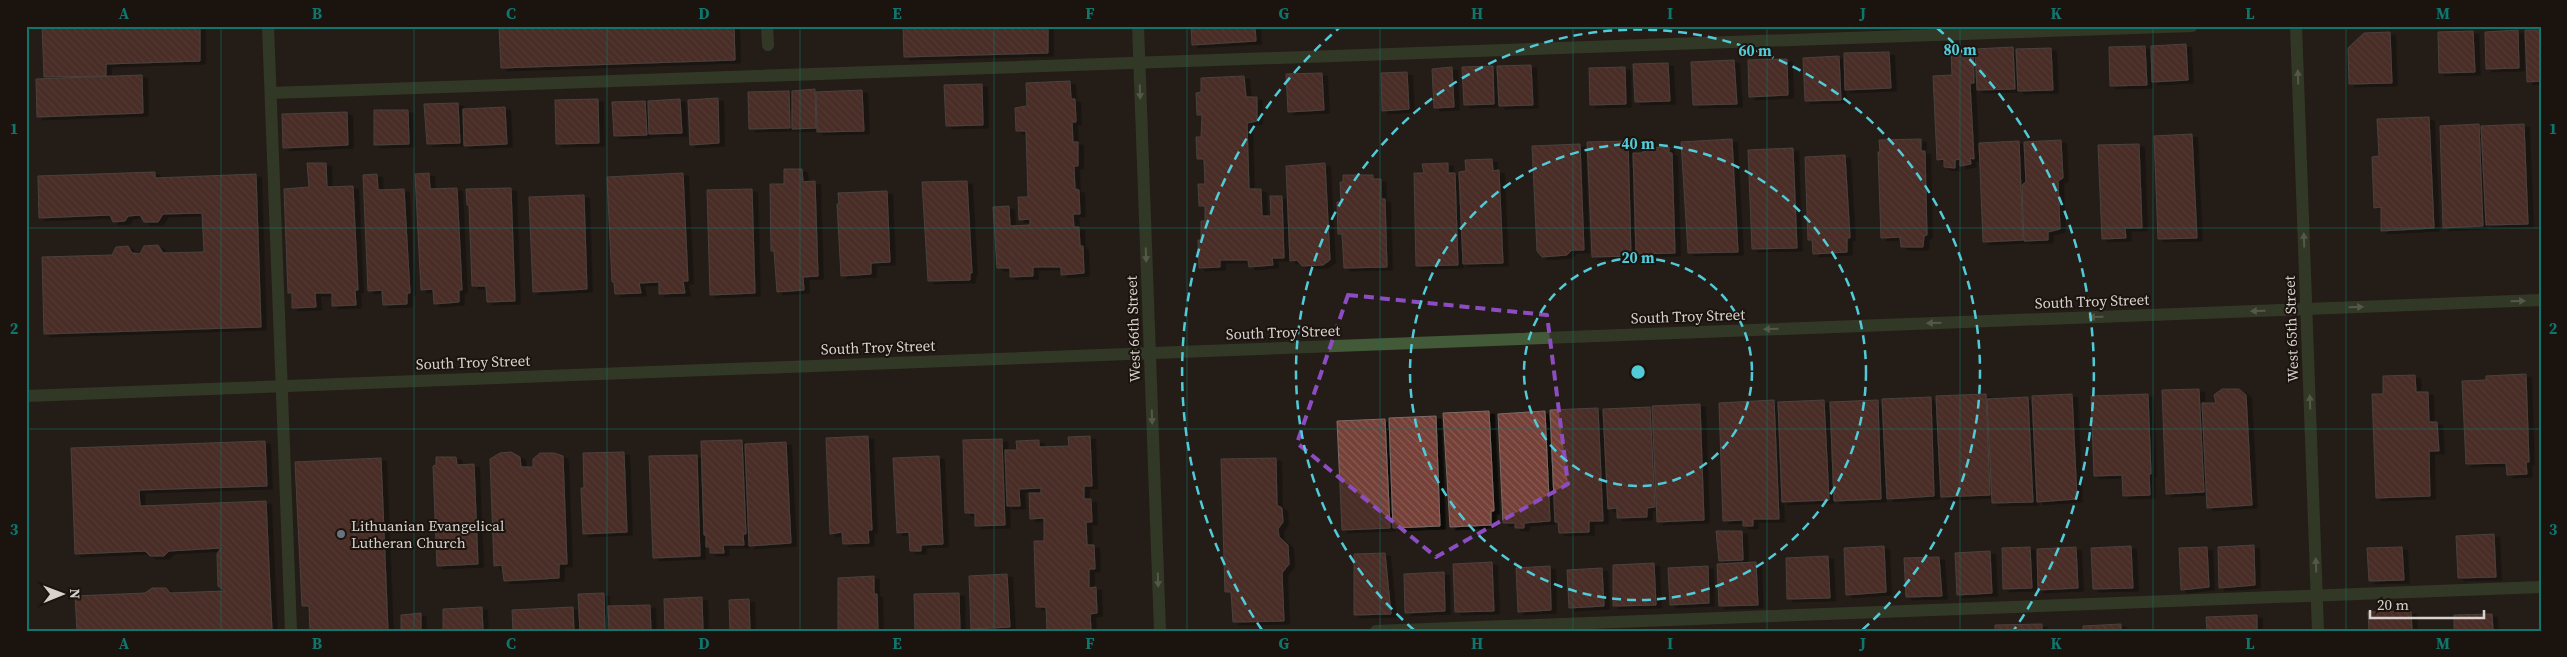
<svg xmlns="http://www.w3.org/2000/svg" width="2567" height="657" viewBox="0 0 2567 657" font-family="'Source Serif 4',serif">
<defs>
<pattern id="building-back-hatch" width="6" height="6" patternUnits="userSpaceOnUse" patternTransform="scale(1.25)"><rect width="6" height="6" fill="#754037"/><path d="M-1 5l2 2M0 0l6 6M5-1l2 2" fill="none" stroke="#885b53"/></pattern>
<filter id="shadow"><feDropShadow dx="5.5" dy="3" stdDeviation="0" flood-color="#0009"/></filter>
</defs>
<rect width="100%" height="100%" fill="#241d17"/>
<path fill="url(#building-back-hatch)" stroke="#786c6a" filter="url(#shadow)" d="M42 26H200V61L106 64V76L44 77Z
M499 26H734L735 60 501 68Z
M903 26H1048V53L904 57Z
M1191 26H1255L1256 41 1192 45Z
M2518 30 2519 68 2486 69 2485 32Z
M2525 30H2541V81L2527 82Z
M2473 31 2475 72 2439 73 2438 32Z
M2390 32 2392 83 2349 84 2348 48 2364 33Z
M2186 44 2188 80 2152 82 2151 46Z
M2145 46 2147 85 2110 86 2109 47Z
M2013 47 2015 89 1977 90 1975 49Z
M1973 48 1974 83H1970L1974 159 1970 158 1971 164 1960 166V159L1955 160V168L1944 167V159L1937 160 1933 76 1952 75 1951 49Z
M2051 48 2053 90 2018 91 2016 49Z
M1889 52 1891 88 1845 90 1844 53Z
M1839 56 1841 100 1805 101 1803 58Z
M1787 59 1788 95 1749 97 1748 60Z
M1734 60 1737 104 1693 105 1691 62Z
M1668 63 1670 101 1635 102 1633 64Z
M1531 65 1533 105 1499 106 1497 66Z
M1493 66 1494 104 1464 105 1462 67Z
M1452 67 1454 107 1434 108 1432 69Z
M1625 67 1626 104 1590 105 1589 68Z
M1407 72 1409 109 1382 111 1381 73Z
M1322 73 1324 110 1288 112 1286 74Z
M142 75 143 113 37 117 36 79Z
M1244 76 1246 97H1257V121L1247 123 1249 189H1261L1262 216H1271L1270 196H1282L1284 258H1272L1273 265 1249 267 1248 260H1220V267L1199 268 1198 240H1201V221H1205V206H1199L1198 184H1205L1204 159H1197L1196 137H1201L1202 115H1197L1196 93 1201 92V78Z
M1070 81 1071 99H1075L1076 122H1072L1073 142H1078V166H1074L1075 189 1079 190 1080 214H1073L1074 227H1079L1080 246H1083L1084 273 1061 275V267H1033V276L1010 277V268H997L993 207 1009 206 1010 226 1030 225V219L1019 220 1018 197H1028L1026 131H1016L1015 108 1027 106 1026 83Z
M982 84 983 125 946 126 944 85Z
M815 89 816 128 792 129V91Z
M862 90 864 131 817 132 816 92Z
M789 91 790 128 749 129 748 92Z
M718 98 719 143 690 145 688 100Z
M598 99 599 143 556 144 555 100Z
M680 99 682 133 649 134 648 101Z
M645 101 647 135 614 136 612 102Z
M458 103 460 143 427 144 424 104Z
M505 107 507 144 464 146 463 109Z
M374 110H408L409 144 374 145Z
M347 112 348 145 283 148 282 114Z
M2429 117 2434 228 2381 231V207L2374 208 2372 157 2379 156 2377 119Z
M2479 124 2483 226 2443 228 2440 126Z
M2524 124 2528 224 2486 225 2481 126Z
M2192 134 2197 238 2158 239 2154 136Z
M1732 139 1738 252 1688 253 1681 142Z
M1921 139V151H1925L1927 235 1924 236 1923 247H1901L1900 237 1881 238 1878 152H1880L1879 140Z
M2061 140 2063 178 2058 181 2060 229 2048 232V240L2024 241 2022 185 2026 182 2024 142Z
M1628 141 1631 256 1592 257 1587 142Z
M2019 141 2023 240 1983 242 1979 143Z
M1580 144 1584 250H1572L1567 255 1542 257 1537 251 1532 146Z
M2139 144 2142 228H2125L2126 238 2102 239 2098 145Z
M1669 147V153H1672L1675 253 1636 254 1633 153H1643V148Z
M1793 148 1797 248 1752 249 1748 150Z
M1845 155 1850 238H1847V252L1813 254 1812 240H1808L1805 157Z
M1492 159 1493 171 1499 170 1503 263 1463 264 1459 172 1466 171 1465 160Z
M307 163H326L327 187 353 186 358 290H355L356 305 332 306V293H315L316 307 292 308V293H288L284 189 309 187Z
M1325 163 1330 260 1323 265 1302 266 1297 260 1290 261 1286 166Z
M1448 163V173H1455L1458 265 1416 266 1414 173H1424L1422 164Z
M784 169H802L803 182 815 181 818 276 803 277 804 290 777 292 774 251H771L770 184H784Z
M155 172V178L256 174 261 327 44 334 42 257 112 255 116 247 128 246 132 253 140 254 144 246 158 245 163 253 204 252 202 213 163 214 158 222H144L140 215 128 216 125 221 113 222 110 215 39 218 38 176Z
M429 173 430 189 457 188 462 290H459V302L434 304 433 289 421 290 415 174Z
M683 173 688 281H683L685 293 659 294V282L639 283 641 293 615 294 614 282H612L607 177Z
M377 174 378 190 404 189 410 293H407V304L383 305 382 290 368 291 363 175Z
M1343 175H1373V179H1381V199H1385L1387 267 1344 268 1342 234H1338L1337 202H1341L1340 182H1343Z
M967 181 972 273H970V280L928 281 922 182Z
M511 188 515 301 487 302 486 286H472L469 205H467L466 189Z
M752 189 755 293 710 295 707 190Z
M887 191 890 262 871 263V274L841 276 837 204H839L838 193Z
M584 195 587 289 533 292 529 197Z
M2526 374 2529 462H2526L2527 474 2507 475 2506 463 2466 464 2462 381 2486 380V376Z
M2415 375 2416 392H2428L2429 422H2437L2439 451H2429L2430 496 2376 498 2372 394H2383V376Z
M2199 389 2204 492 2166 494 2162 390Z
M2222 389H2239L2246 395 2252 505 2207 508 2202 403H2216L2214 395Z
M1986 394 1990 495 1941 497 1936 396Z
M2072 394 2077 499 2037 502 2032 396Z
M2148 394 2151 474H2149L2150 495 2123 496 2122 475 2094 476 2091 396Z
M1931 397 1934 496 1887 499 1882 399Z
M2028 397 2033 502 1992 503 1987 399Z
M1774 400 1779 519H1753V526H1743V520L1723 521 1719 403Z
M1824 400 1829 500 1782 502 1778 402Z
M1878 400 1881 499 1834 501 1830 402Z
M1700 404 1704 520 1657 522 1652 406Z
M1650 407 1655 507 1647 508V517L1617 518V508L1608 509 1603 409Z
M1598 408 1603 521H1589V532L1559 533 1558 522H1555L1550 410Z
M1489 411 1494 511H1491V525L1450 527 1443 413Z
M1545 411 1550 521 1524 523V528H1515V523H1503L1498 414Z
M1436 416 1440 526 1393 528 1389 418Z
M1385 419 1390 528 1342 530 1337 421Z
M868 436 872 530H868L869 543 843 544 842 532 830 534 826 438Z
M1090 436 1092 486H1084V499H1091L1092 522H1086L1087 545H1094L1095 569H1089V588L1096 587 1097 613 1090 614 1091 629 1047 630 1046 607H1036L1034 541H1044V518L1030 519 1029 493H1041V488L1019 489 1020 506H1007L1005 450H1017L1016 441 1039 440V447L1069 446 1068 437Z
M1002 439 1005 525 975 526V513H965L963 440Z
M742 440 746 534H743L744 545H723L724 553H710V547H706V535H704L701 441Z
M265 441 267 486 139 490 140 506 266 501 272 631H77L75 596 145 593 152 588H166L170 593 225 591 218 586 217 554 221 548 169 551 164 556H150L145 551 75 554 71 448Z
M786 442 791 543 749 546 745 444Z
M511 452 520 457 521 467H533V459L540 453H554L563 456 567 564H559V578L504 581 502 565 494 566 490 459 500 453Z
M624 452 627 532 583 534 581 488H584L583 453Z
M697 455 700 556 653 558 649 456Z
M939 456 943 544 921 545V551H910L909 532 897 533 893 458Z
M436 457H456L457 465 474 464 478 564 437 566 433 466 436 465Z
M381 458 388 631H310L309 606H302L295 462Z
M1276 458 1277 505 1282 508 1283 522 1278 529 1279 537 1288 545 1289 564 1282 573 1284 621 1233 622 1231 592H1225L1221 459Z
M1716 531H1742L1743 560 1719 561Z
M2494 534 2496 577 2458 578 2456 536Z
M2254 545 2255 585 2219 588 2218 547Z
M1884 546 1886 592 1846 595 1844 548Z
M2131 546 2133 588 2093 589 2091 548Z
M2030 547 2032 588 2003 589 2002 548Z
M2076 547 2078 588 2038 590 2037 549Z
M2207 547 2209 587 2181 590 2179 548Z
M2402 547 2404 580 2369 581 2367 548Z
M1990 551 1992 593 1957 595 1955 553Z
M1385 553 1391 614 1354 615V554Z
M1828 556 1830 598 1787 599 1786 558Z
M1939 557 1942 596 1906 597 1904 558Z
M1492 562 1494 611 1455 612 1453 564Z
M1756 562 1758 605 1719 606 1717 564Z
M1654 563 1656 605 1613 606V565Z
M1550 566 1551 610 1518 612 1516 568Z
M1708 566 1709 603 1670 605 1668 568Z
M1602 568 1604 606 1569 608 1567 570Z
M1444 572 1445 611 1405 613 1404 574Z
M1007 574 1010 627 971 629 969 576Z
M874 576V594H877L878 631H838V578Z
M604 593 605 631H580L578 594Z
M959 593 960 631H915L914 594Z
M702 597 703 631H665L664 599Z
M749 599 750 631H730L729 600Z
M650 605 651 631H609L608 606Z
M482 607 483 631H443V609Z
M573 607 574 631H513L512 610Z
M2411 611 2412 631H2369L2368 612Z
M421 613V631H401V615Z
M2492 614 2493 631H2454V615Z
M2257 615V631H2207L2206 617Z
M2042 624V631H1995V625Z
M2121 624V631H2083V626Z"/>
<g fill="none" stroke-linecap="round" stroke-linejoin="round">
<path stroke="#435a38" stroke-width="12" d="M268 26 291 631
M767 26 768 45
M271 93 2192 26
M1376 631 2541 587"/>
<path stroke="#435a38" stroke-width="12" d="M1138 26 1160 631
M2296 26 2318 631
M26 396 2541 300"/>
</g>
<defs><path id="oneway-solid" d="M-6-.8H1V-3.2L6.5 0L1 3.2V.8H-6Z" transform="scale(1.25)"/></defs>
<g fill="#949c8a">
<use href="#oneway-solid" transform="translate(2298 77) rotate(-92)"/>
<use href="#oneway-solid" transform="translate(1140 92) rotate(88)"/>
<use href="#oneway-solid" transform="translate(2304 240) rotate(-92)"/>
<use href="#oneway-solid" transform="translate(1146 255) rotate(88)"/>
<use href="#oneway-solid" transform="translate(2518 301) rotate(-2)"/>
<use href="#oneway-solid" transform="translate(2356 307) rotate(-2)"/>
<use href="#oneway-solid" transform="translate(2258 311) rotate(178)"/>
<use href="#oneway-solid" transform="translate(2096 317) rotate(178)"/>
<use href="#oneway-solid" transform="translate(1934 323) rotate(178)"/>
<use href="#oneway-solid" transform="translate(1771 329) rotate(178)"/>
<use href="#oneway-solid" transform="translate(2310 402) rotate(-92)"/>
<use href="#oneway-solid" transform="translate(1152 417) rotate(88)"/>
<use href="#oneway-solid" transform="translate(2316 565) rotate(-92)"/>
<use href="#oneway-solid" transform="translate(1158 580) rotate(88)"/>
</g>
<path d="M0 0H2567V657H0ZM1348 295 1547 315 1568 484 1436 557 1297 443Z" fill="#241d17" fill-opacity=".55" fill-rule="evenodd"/>
<path fill="none" stroke="#8d4dc2" stroke-width="4" stroke-dasharray="10 6" stroke-linejoin="round" d="M1348 295 1547 315 1568 484 1436 557 1297 443Z"/>
<path fill="none" stroke="#0f766e" stroke-width="1" stroke-opacity="0.55" d="M221 26V631M414 26V631M607 26V631M800 26V631M994 26V631M1187 26V631M1380 26V631M1573 26V631M1767 26V631M1960 26V631M2153 26V631M2346 26V631M26 228H2541M26 429H2541"/>
<g fill="none" stroke="#52cbd9" stroke-width="2.5" stroke-dasharray="9 6">
<circle cx="1638" cy="372" r="114"/>
<circle cx="1638" cy="372" r="228"/>
<path d="M1414 630A342 342 0 1 1 1862 630"/>
<path d="M1262 630A456 456 0 0 1 1339 28M1937 28A456 456 0 0 1 2014 630"/>
</g>
<circle fill="#6b7280" stroke="#1b130e" stroke-width="2" cx="341" cy="534" r="5"/>
<g text-anchor="middle" dominant-baseline="central" stroke-width="4" stroke-linejoin="round" paint-order="stroke">
<g font-size="15" fill="#d7d2ce" stroke="#1b130e">
<text transform="translate(2092 301) rotate(-2)">South Troy Street</text>
<text transform="translate(1688 316) rotate(-2)">South Troy Street</text>
<text transform="translate(1133 329) rotate(-92)">West 66th Street</text>
<text transform="translate(2291 329) rotate(-92)">West 65th Street</text>
<text transform="translate(1283 332) rotate(-2)">South Troy Street</text>
<text transform="translate(878 347) rotate(-2)">South Troy Street</text>
<text transform="translate(473 362) rotate(-2)">South Troy Street</text>
</g>
<g font-size="15" fill="#d7d2ce" stroke="#1b130e" text-anchor="start">
<text x="351" y="525">Lithuanian Evangelical<tspan x="351" dy="17">Lutheran Church</tspan></text>
</g>
</g>
<circle cx="1638" cy="372" r="8" fill="#52cbd9" stroke="#1b130e" stroke-width="2.5"/>
<g font-size="15" text-anchor="middle" font-weight="bold" fill="#52cbd9" stroke="#1b130e" stroke-width="4" stroke-linejoin="round" paint-order="stroke">
<text x="1960" y="55">80 m</text>
<text x="1755" y="56">60 m</text>
<text x="1638" y="149">40 m</text>
<text x="1638" y="263">20 m</text>
</g>
<rect width="2567" height="657" fill="none" stroke="#1b130e" stroke-width="55"/>
<g transform="translate(62 594) rotate(89)" stroke="#1b130e" stroke-width="4" paint-order="stroke">
<path d="M0-4L9 19L0 12L-9 19Z" fill="#d7d2ce"/>
<text y="-8" font-size="14" font-weight="bold" text-anchor="middle" fill="#d7d2ce">N</text>
</g>
<path d="M2370 610v8h114v-8" fill="none" stroke="#d7d2ce" stroke-width="2.5"/>
<text x="2377" y="610" font-size="15" fill="#d7d2ce" stroke="#1b130e" stroke-width="4" paint-order="stroke">20 m</text>
<rect x="28" y="28" width="2512" height="602" fill="none" stroke="#0f766e" stroke-width="2"/>
<g font-size="16" text-anchor="middle" font-weight="bold" fill="#0f766e">
<text x="124" y="19">A</text>
<text x="317" y="19">B</text>
<text x="511" y="19">C</text>
<text x="704" y="19">D</text>
<text x="897" y="19">E</text>
<text x="1090" y="19">F</text>
<text x="1284" y="19">G</text>
<text x="1477" y="19">H</text>
<text x="1670" y="19">I</text>
<text x="1863" y="19">J</text>
<text x="2056" y="19">K</text>
<text x="2250" y="19">L</text>
<text x="2443" y="19">M</text>
<text x="14" y="134">1</text>
<text x="2553" y="134">1</text>
<text x="14" y="334">2</text>
<text x="2553" y="334">2</text>
<text x="14" y="535">3</text>
<text x="2553" y="535">3</text>
<text x="124" y="649">A</text>
<text x="317" y="649">B</text>
<text x="511" y="649">C</text>
<text x="704" y="649">D</text>
<text x="897" y="649">E</text>
<text x="1090" y="649">F</text>
<text x="1284" y="649">G</text>
<text x="1477" y="649">H</text>
<text x="1670" y="649">I</text>
<text x="1863" y="649">J</text>
<text x="2056" y="649">K</text>
<text x="2250" y="649">L</text>
<text x="2443" y="649">M</text>
</g>
</svg>
